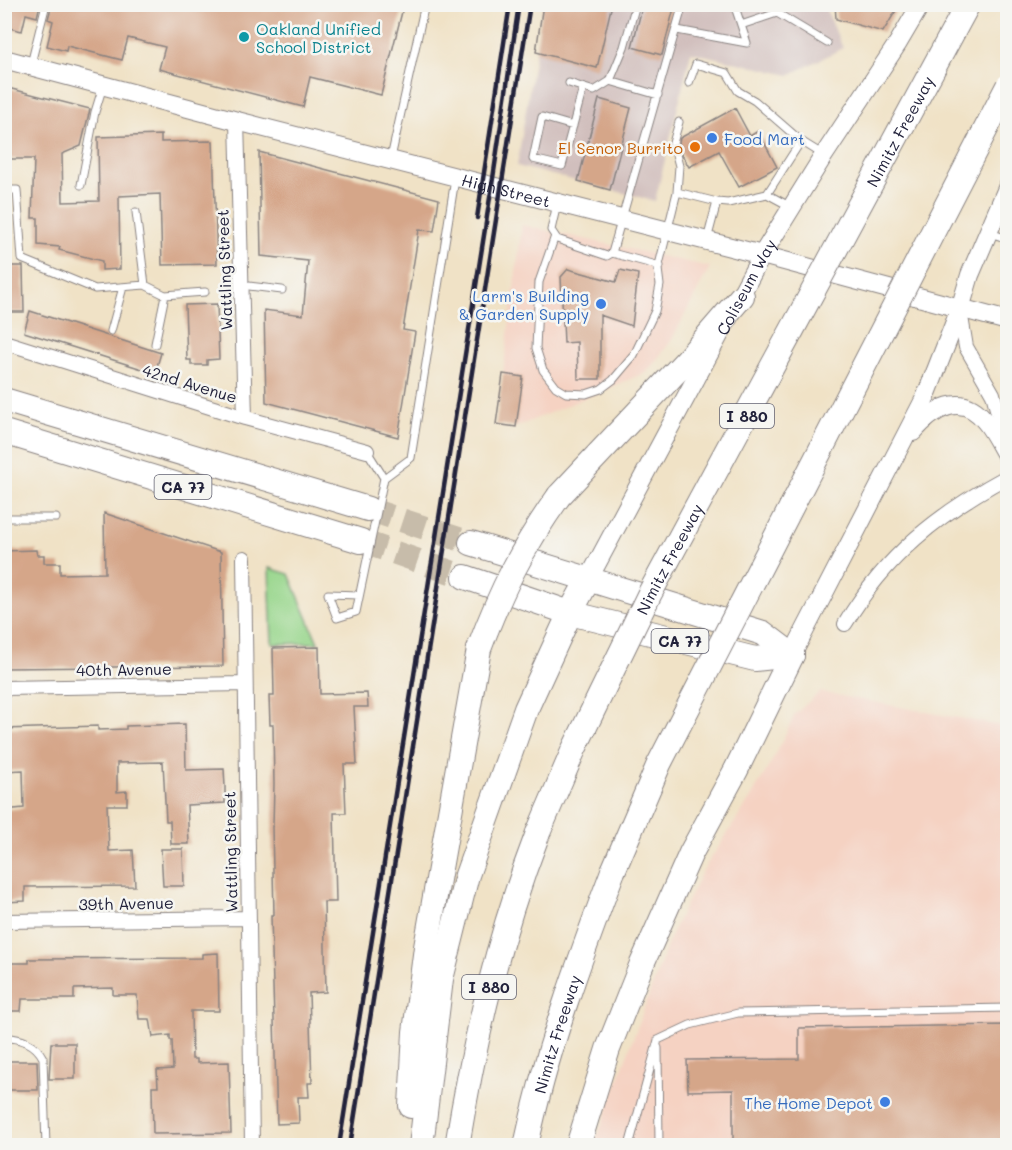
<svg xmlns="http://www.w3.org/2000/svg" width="1012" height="1150" viewBox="0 0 1012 1150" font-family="Mali,sans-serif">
<rect width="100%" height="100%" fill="#f6f6f2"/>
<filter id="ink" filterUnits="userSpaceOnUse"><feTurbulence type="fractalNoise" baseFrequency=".0167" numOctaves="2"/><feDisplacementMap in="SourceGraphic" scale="12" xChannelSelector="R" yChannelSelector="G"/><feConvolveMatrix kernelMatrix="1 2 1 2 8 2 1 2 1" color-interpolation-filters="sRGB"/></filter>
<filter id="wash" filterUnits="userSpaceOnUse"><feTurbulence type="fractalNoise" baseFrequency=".008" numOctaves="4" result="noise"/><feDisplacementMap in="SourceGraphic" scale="24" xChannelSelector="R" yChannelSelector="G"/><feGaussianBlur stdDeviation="1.35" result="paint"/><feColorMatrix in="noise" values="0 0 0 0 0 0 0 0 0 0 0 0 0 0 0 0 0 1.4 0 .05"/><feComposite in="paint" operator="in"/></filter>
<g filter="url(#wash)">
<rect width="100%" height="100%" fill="#f0e2c6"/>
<path fill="#f5d2c2" d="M522 225 710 267 671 341 647 372 516 427 503 374Z
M820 692 1007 727V1145L594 1146 672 932 702 872 750 799 776 754 795 714Z"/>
<path fill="#d1bfbd" d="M543 5H824L843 48 789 75 691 52 655 201 517 166Z"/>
<path fill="#96d58a" stroke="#5c7c62" stroke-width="1.5" d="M269 568 289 574 318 643 272 644Z"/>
<g id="blocks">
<path fill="#d5a689" d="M8 4H40L37 17 26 14 22 31 5 27 9 10Z
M52 4H404L381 95 310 77 303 107 159 69 165 47 128 38 122 60 67 46 66 51 47 46 53 21 48 19Z
M543 4H612L597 68 536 52Z
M643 4H675L662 55 632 47Z
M835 4H900L883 32 836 19Z
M4 87 90 109 81 146 62 154 63 202 99 201 98 137 161 135V142L213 141 217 264 162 265 160 194 119 196 120 269 102 270V261L59 250 60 247 38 245V218H32L34 159H8V152L4 153Z
M599 99 631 108 610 190 578 181Z
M735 108 750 136 758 131 777 167 739 187 719 151 689 167 681 153 679 143 680 138Z
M259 152 439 199 434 231 419 230 403 330 415 332 398 437 266 402 264 310 303 315 308 261 261 256Z
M4 266H23L24 312H4Z
M568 269 616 282 620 270 638 274 632 326 600 315V379H578L577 342 564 343 561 277Z
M217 304 219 359 207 360V365H191V360H187L185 305Z
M30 311 161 353 155 373 24 332Z
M503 374 523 377 516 427 496 424Z
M104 513 221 552 223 666 4 668V551L36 550 37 555H44V563H60V574L105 573Z
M319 647 320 694 367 693 368 707H354L357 764H344L346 813H334L336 902H324L326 992 309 993 312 1083H308L309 1097H298L299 1123 277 1124 271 915H274L272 826H273L274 784 273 725H270L269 696H274L273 648Z
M185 724 186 770 224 769 225 787V803L187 805 189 844H171L170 821H166L163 762 117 763V792L127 791V805H107L109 851 133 850 135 886 25 887V901L4 902V810L24 808 23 770 4 771V729L98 726V730L126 729V726Z
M161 849H183L184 886H163Z
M218 953 219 1011H191L192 1059H197V1063L229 1062 231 1133 153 1134 152 1087H158L157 1070 173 1069 172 1040H170V1035L153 1037 150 1019H139L137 995H113V988L74 989V999H22L21 1011H4V963H29V959L202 958V954Z
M1008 1025V1146H733V1090L688 1091 687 1060 799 1059V1028Z
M51 1043H75V1079H49Z
M4 1061H37L38 1090H4Z"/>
</g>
</g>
<g filter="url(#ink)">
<use href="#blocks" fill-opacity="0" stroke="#898280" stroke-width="1.5"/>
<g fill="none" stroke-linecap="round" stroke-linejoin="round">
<path stroke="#c7bcaa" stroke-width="24" stroke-dasharray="24 12" stroke-linecap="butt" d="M368 509 471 543
M361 541 465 577"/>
<defs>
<path id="lane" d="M777 13 827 43
M741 25 777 13 773 4
M677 30 747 43 734 4
M31 64 46 4
M610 81 658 95
M569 83 594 91 610 81 624 47 636 4
M689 83 696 64 727 73 738 91 755 101 801 141
M573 126 542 117 533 159 562 166 583 88
M391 158 425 4
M81 185 95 112 103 86
M4 190H17L22 259 95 289 145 285 136 212
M677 192 679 166 673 143 679 122
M557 204 551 230 557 239 607 256 612 253 683 4
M791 207 767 194 801 141 822 154
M990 233 1008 239
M555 236 539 282 536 348 543 370 556 387 566 393 586 394 601 389 613 380 634 355 655 311 660 285 658 269 677 192 717 202
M707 240 717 202 728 203 767 194
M612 253 660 266
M145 285 165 295 205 292
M241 285 282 290
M111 331 123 287
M155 344 165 295
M384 478 411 458 455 179
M4 518H56
M359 595 328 594 337 618 356 612 384 478 367 451
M4 1037C21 1039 35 1042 43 1058L46 1146
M658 1040 690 1025 738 1013 1008 1008
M658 1048 659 1146
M629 1146 658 1040"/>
<path id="street" d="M237 121 245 418
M960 311 966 347 993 394 1007 447
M4 342 245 418 367 451
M244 558 252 1146
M845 624C886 555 938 514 1008 476
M4 688 245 684
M4 921 248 918"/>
<g id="secondary">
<path id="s1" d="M4 59 237 121 762 255 1008 321"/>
<path d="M913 432C933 409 962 390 986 422 995 433 1001 447 1008 458"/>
<path id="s2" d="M588 580 762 255 824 155 898 43 921 4"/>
<path d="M792 655 926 396 960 309 970 275 1008 186"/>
</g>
<g id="highway">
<path d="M4 400 368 509"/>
<path d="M4 432 361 541"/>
<path d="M559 496 686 361 742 296"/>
<path d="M471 543 763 633 792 655"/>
<path d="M465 577 570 613 755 659 792 655"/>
<path d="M411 1106 415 1032 426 947 479 649"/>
<path d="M421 1146 441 979 467 875 526 709 570 613 588 580"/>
<path d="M457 1146C475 1037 498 937 538 833"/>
<path id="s3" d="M526 1146C546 1051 579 961 613 871"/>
<path d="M578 1146 608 1049 641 966 691 853 736 770 792 655"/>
</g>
</defs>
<use href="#lane" stroke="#898280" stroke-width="9"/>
<use href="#street" stroke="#898280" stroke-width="16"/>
<use href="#secondary" stroke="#898280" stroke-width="20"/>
<use href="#highway" stroke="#898280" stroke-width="26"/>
<use href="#lane" stroke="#fff" stroke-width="7"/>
<use href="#street" stroke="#fff" stroke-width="14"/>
<use href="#secondary" stroke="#fff" stroke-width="18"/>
<use href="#highway" stroke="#fff" stroke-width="24"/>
<path stroke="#22223b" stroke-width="4.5" d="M477 218 510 4
M339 1146 492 185 519 4
M350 1146 530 4"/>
<defs>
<g id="highway-bridge">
<path d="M479 649C501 590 522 548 559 496"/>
<path id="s4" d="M538 833 574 749 650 593 968 4"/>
<path d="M613 871 659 764 1008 86"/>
</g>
</defs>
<use href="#highway-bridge" stroke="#898280" stroke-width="26" stroke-linecap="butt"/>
<use href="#highway-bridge" stroke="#fff" stroke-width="24"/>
</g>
</g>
<circle fill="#0f9aa8" stroke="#f6f6f2" stroke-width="2" cx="244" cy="37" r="6"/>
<g fill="#3f7fe0" stroke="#f6f6f2" stroke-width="2">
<circle cx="712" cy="138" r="6"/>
<circle cx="601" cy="304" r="6"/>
<circle cx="885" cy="1102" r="6"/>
</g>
<circle fill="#e8710a" stroke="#f6f6f2" stroke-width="2" cx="695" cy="147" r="6"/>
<g text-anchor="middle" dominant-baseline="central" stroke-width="5" stroke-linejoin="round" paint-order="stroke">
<g fill="#f6f6f2" stroke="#626272" stroke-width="1.5">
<rect x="720" y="404" width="54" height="24" rx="4.5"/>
<rect x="154.5" y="475" width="57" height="24" rx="4.5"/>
<rect x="651.5" y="629" width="57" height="24" rx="4.5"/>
<rect x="462" y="975" width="54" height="24" rx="4.5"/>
</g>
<g font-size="15" font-weight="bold" fill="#22223b">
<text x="747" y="416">I 880</text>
<text x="183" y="487">CA 77</text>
<text x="680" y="641">CA 77</text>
<text x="489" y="987">I 880</text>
</g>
<g font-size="16" fill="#0d838f" stroke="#f6f6f2" text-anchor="start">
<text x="256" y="28">Oakland Unified<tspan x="256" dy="18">School District</tspan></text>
</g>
<g font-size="16" fill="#22223b" stroke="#f6f6f2">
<text stroke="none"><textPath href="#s4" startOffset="790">Nimitz Freeway</textPath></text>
<text stroke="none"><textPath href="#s1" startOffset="519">High Street</textPath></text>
<text transform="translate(224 270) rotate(-92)">Wattling Street</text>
<text stroke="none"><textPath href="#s2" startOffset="333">Coliseum Way</textPath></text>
<text transform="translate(190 383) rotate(17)">42nd Avenue</text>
<text stroke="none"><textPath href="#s4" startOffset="304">Nimitz Freeway</textPath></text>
<text transform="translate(124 669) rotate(-1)">40th Avenue</text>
<text transform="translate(230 852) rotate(-91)">Wattling Street</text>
<text transform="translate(126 903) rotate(-1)">39th Avenue</text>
<text stroke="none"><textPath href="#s3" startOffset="116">Nimitz Freeway</textPath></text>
</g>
<g font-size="16" fill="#366cbe" stroke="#f6f6f2" text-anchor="end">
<text x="724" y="138" text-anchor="start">Food Mart</text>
<text x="589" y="295">Larm's Building<tspan x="589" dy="18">&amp; Garden Supply</tspan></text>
<text x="873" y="1102">The Home Depot</text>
</g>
<g font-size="16" fill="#c56008" stroke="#f6f6f2" text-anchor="end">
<text x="683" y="147">El Senor Burrito</text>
</g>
</g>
<rect width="1012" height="1150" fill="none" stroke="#f6f6f2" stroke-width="24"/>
</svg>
